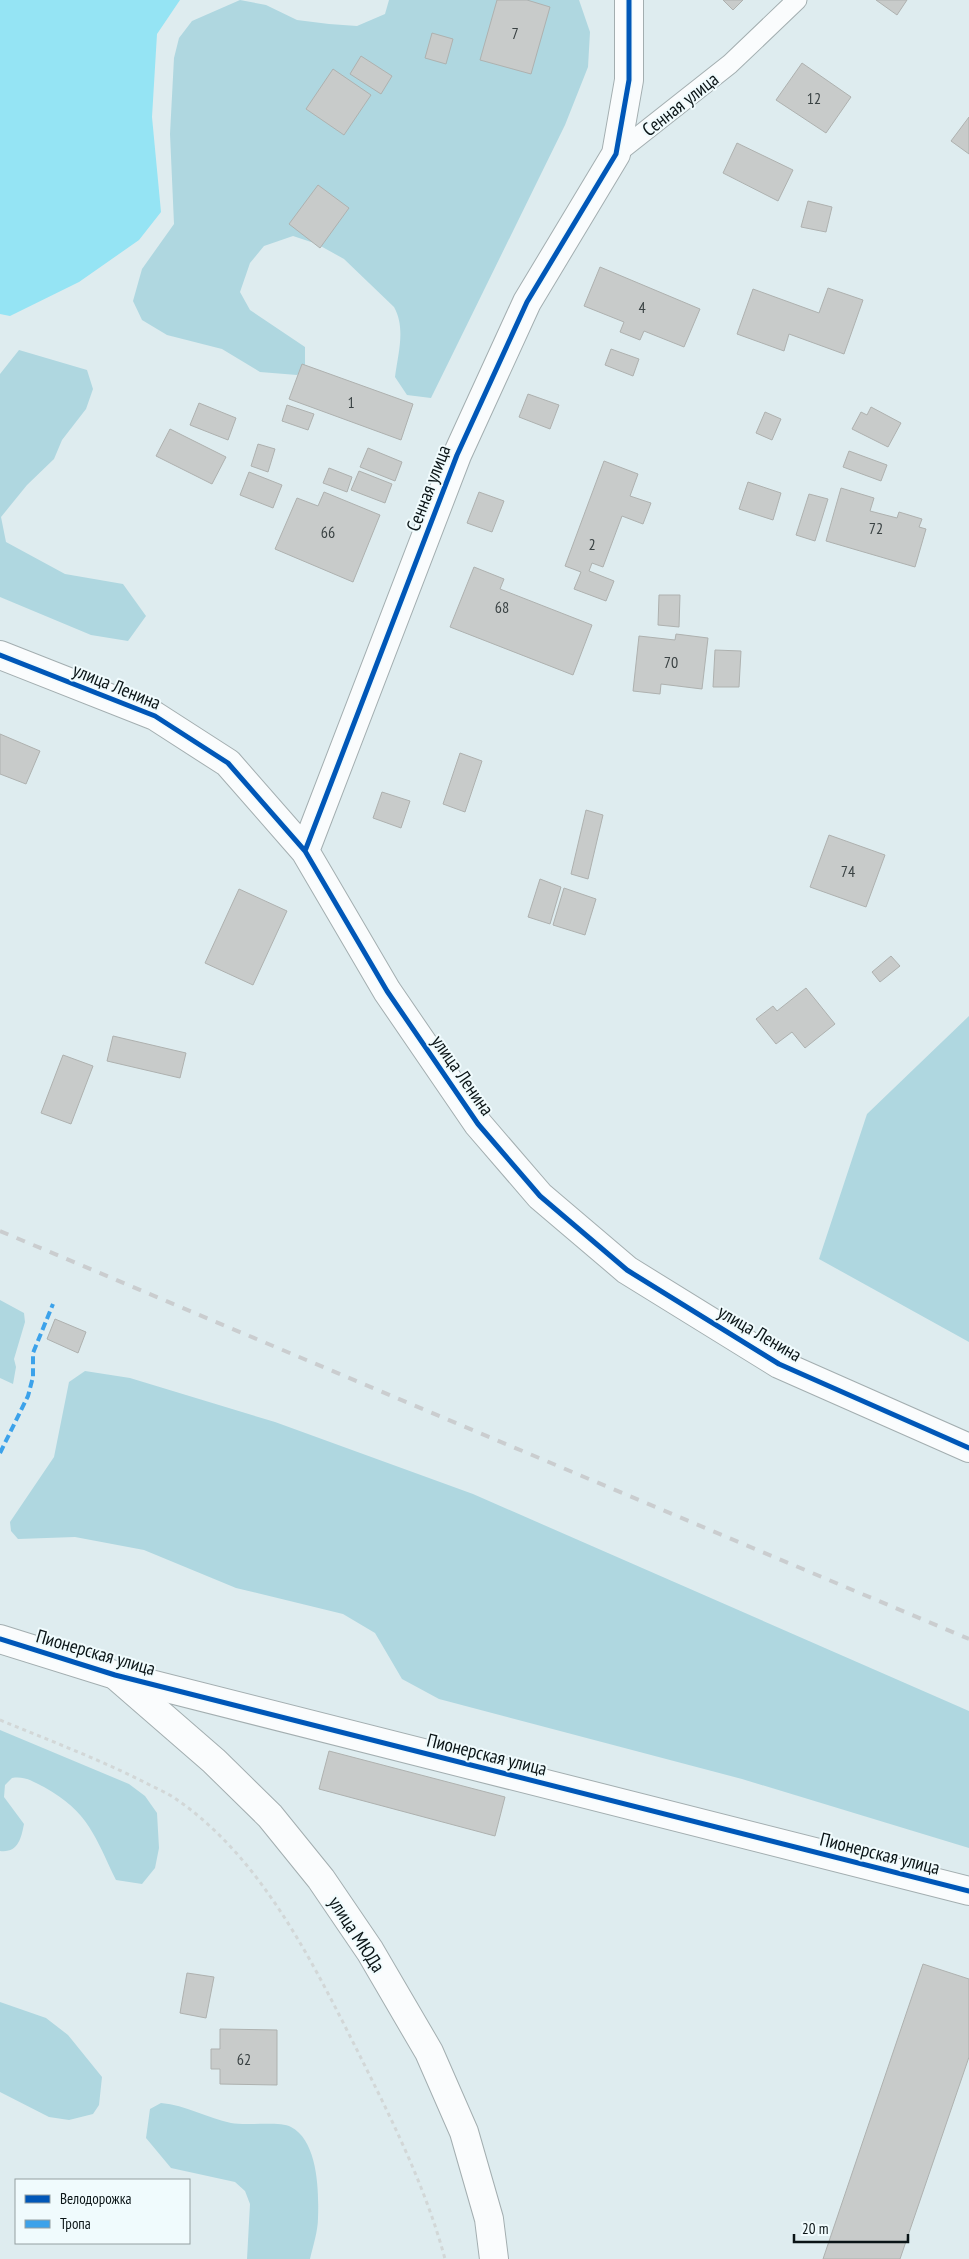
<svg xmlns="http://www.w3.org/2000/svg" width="969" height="2259" viewBox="0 0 969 2259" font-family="'PT Sans Narrow',sans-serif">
<rect width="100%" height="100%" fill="#deecef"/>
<path fill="#afd7e0" d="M240 0 266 5 297 20 329 24 357 26 385 14 389 0H579L590 32 588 67 565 125 431 398 407 395 395 377C398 354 406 328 394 307L344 259 317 244 293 236 264 246 250 263 240 292 250 310 305 347V369L297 375 260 372 222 349 167 335 142 320 133 301 142 269 174 224 170 134 174 58 179 38 192 21Z
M19 350 87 370 93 389 86 409 62 440 54 459 27 485 1 517 6 542 65 574 123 584 146 616 128 641 91 635 0 597V374Z
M969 1016V1342L819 1259 867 1114Z
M0 1300 24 1313 25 1322 14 1359 16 1367 13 1384 0 1378Z
M85 1371 130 1378 275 1422 473 1494 969 1711V1848L742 1779 439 1699 402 1679 375 1633 343 1614 236 1588 144 1550 75 1537 18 1539 11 1531 10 1522 54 1457 69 1382Z
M0 1730 129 1784 145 1796 157 1813 159 1848 155 1868 142 1884 116 1880C95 1837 89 1812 44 1787 32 1781 25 1776 12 1778L5 1785 4 1797 24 1824C21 1839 18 1853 0 1851Z
M0 2002 46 2018 68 2035 102 2077 99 2105 93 2114 69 2120 49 2117 0 2092Z
M161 2103C186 2105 207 2118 231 2123 246 2126 280 2121 291 2127 318 2141 319 2191 318 2218 318 2231 313 2246 310 2259H247L250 2204 245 2191 235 2182 171 2168 146 2138 150 2109Z"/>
<path fill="#95e4f4" d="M0 0H180L157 34 152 117 161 212 139 240 79 282 10 316 0 314Z"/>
<path fill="#c8cbca" stroke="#aeb1af" d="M497 0H527L550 7 531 74 480 60Z
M723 0H743L733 10Z
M876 0H907L897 15Z
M432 33 453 39 446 64 425 58Z
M361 56 392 76 381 94 350 74Z
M802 63 851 97 826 133 776 100Z
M333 69 371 95 344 135 306 109Z
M969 117V154L951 141Z
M737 143 793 170 778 201 723 173Z
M318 185 349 208 320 248 289 224Z
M808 201 832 207 826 232 801 227Z
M600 267 700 309 684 347 644 331 640 340 620 332 624 322 584 306Z
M828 288 863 300 844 354 789 334 784 351 737 334 753 289 819 313Z
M611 349 639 359 633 376 605 365Z
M302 364 413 404 401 440 289 399Z
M528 394 559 405 550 429 519 417Z
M199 403 236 418 228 440 190 425Z
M287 405 314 414 308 430 282 421Z
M871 407 901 423 888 447 852 429 861 412 867 415Z
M765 412 781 419 772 440 756 433Z
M170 429 226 457 212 484 156 456Z
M258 444 275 449 268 472 251 466Z
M368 448 402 462 395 481 360 467Z
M849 451 887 465 881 481 843 467Z
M604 461 638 474 630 496 651 503 643 524 622 516 603 567 592 563 589 571 614 581 606 601 574 589 581 572 565 566Z
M329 468 352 477 347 492 323 483Z
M359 471 392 484 385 503 351 490Z
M249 472 282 485 273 508 240 495Z
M748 482 781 493 773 520 739 509Z
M841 488 874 498 870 511 897 518 899 512 922 519 919 527 926 529 915 567 826 541Z
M324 492 380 515 353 582 275 549 297 498 318 506Z
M479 492 504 501 492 532 467 523Z
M809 494 828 499 815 541 796 535Z
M474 567 504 579 500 589 592 625 573 675 450 627Z
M659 595H680L679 627 658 625Z
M676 634 708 638 702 689 661 684 660 694 633 691 639 636 675 640Z
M715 650 741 651 739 687H713Z
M0 734 40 751 26 784 0 774Z
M460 753 482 761 465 812 443 804Z
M382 792 410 801 401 828 373 818Z
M586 810 603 815 588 879 571 874Z
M829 835 885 855 866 907 810 887Z
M540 879 561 887 550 924 528 917Z
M564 888 596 899 585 935 553 925Z
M239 889 287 911 253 985 205 963Z
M891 956 900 966 880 982 872 972Z
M806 988 835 1024 805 1048 792 1032 776 1044 756 1019 773 1006 777 1011Z
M113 1036 186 1053 180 1078 107 1061Z
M63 1055 93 1066 71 1124 41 1113Z
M55 1319 86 1332 78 1353 47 1339Z
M329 1751 505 1797 495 1836 319 1789Z
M923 1964 969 1979V2057L900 2259H823Z
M187 1973 214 1977 206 2018 180 2013Z
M220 2029 277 2030V2085L220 2084V2069H211V2049H220Z"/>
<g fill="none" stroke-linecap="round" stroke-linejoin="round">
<defs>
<path id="service" d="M616 154 730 64 797 0"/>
<path id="minor" d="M0 655 155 716 228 763 305 851 387 991 478 1124 540 1196 627 1270 779 1364 969 1448
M305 851 457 455 527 302 616 154 629 80V0
M115 1675 969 1891"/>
<path id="tertiary" d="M0 1639 115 1675 214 1761 270 1816 321 1879 370 1951 429 2052 464 2132 489 2219 494 2259"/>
</defs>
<use href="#service" stroke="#a3aeb0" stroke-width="21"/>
<use href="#minor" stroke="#a3aeb0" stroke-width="30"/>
<use href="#tertiary" stroke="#a3aeb0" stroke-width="30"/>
<path stroke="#d2d7d7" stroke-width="3" stroke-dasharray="4 4" stroke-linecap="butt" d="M0 1720C48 1740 96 1758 142 1781 153 1787 166 1792 176 1799 262 1858 313 1963 359 2054 392 2120 426 2188 445 2259"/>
<use href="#service" stroke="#fafcfd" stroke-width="19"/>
<use href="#minor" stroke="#fafcfd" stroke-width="28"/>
<use href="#tertiary" stroke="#fafcfd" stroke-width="28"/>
<path stroke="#cacdcf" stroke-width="4" stroke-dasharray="9 9" stroke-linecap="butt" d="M0 1231 969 1639"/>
<path stroke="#3ca2ea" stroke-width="4" stroke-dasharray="8 4" stroke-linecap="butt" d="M0 1453 28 1396 33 1377V1353L53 1304"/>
<defs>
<path id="cycleway" d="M0 655 155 716 228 763 305 851 387 991 478 1124 540 1196 627 1270 779 1364 969 1448
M305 851 457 455 527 302 616 154 629 80V0
M0 1639 115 1675 969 1891"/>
</defs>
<use href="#cycleway" stroke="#f0fbfd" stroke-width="8"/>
<use href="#cycleway" stroke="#0057b8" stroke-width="5"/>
</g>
<g text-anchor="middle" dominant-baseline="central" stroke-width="4" stroke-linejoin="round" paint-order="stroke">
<g font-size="16" fill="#3a4243">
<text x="515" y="33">7</text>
<text x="814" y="98">12</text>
<text x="642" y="307">4</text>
<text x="351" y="402">1</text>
<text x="876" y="528">72</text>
<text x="328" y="532">66</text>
<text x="592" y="544">2</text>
<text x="502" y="607">68</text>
<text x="671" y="662">70</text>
<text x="848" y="871">74</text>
<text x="244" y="2059">62</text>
</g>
<g font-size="19" fill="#0a1416" stroke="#f0fbfd">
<text transform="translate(680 104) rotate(-38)">Сенная улица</text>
<text transform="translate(428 488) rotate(-69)">Сенная улица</text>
<text transform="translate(117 686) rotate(22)">улица Ленина</text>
<text transform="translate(463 1075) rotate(55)">улица Ленина</text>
<text transform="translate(760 1333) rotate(30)">улица Ленина</text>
<text transform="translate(96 1652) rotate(16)">Пионерская улица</text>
<text transform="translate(487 1754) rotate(14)">Пионерская улица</text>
<text transform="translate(880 1853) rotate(14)">Пионерская улица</text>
<text transform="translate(357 1934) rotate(57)">улица МЮДа</text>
</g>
</g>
<rect x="15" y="2179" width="175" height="65" fill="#f0fbfd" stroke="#949fa1"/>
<rect x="25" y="2195" width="25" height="8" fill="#0057b8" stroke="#949fa1"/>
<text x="60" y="2204" font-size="15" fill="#0a1416">Велодорожка</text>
<rect x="25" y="2220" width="25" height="8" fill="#3ca2ea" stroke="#949fa1"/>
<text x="60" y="2229" font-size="15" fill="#0a1416">Тропа</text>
<path d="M794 2234v8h114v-8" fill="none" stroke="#0a1416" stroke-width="2.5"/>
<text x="802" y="2234" font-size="15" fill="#0a1416" stroke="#f0fbfd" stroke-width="4" paint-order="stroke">20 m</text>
</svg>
